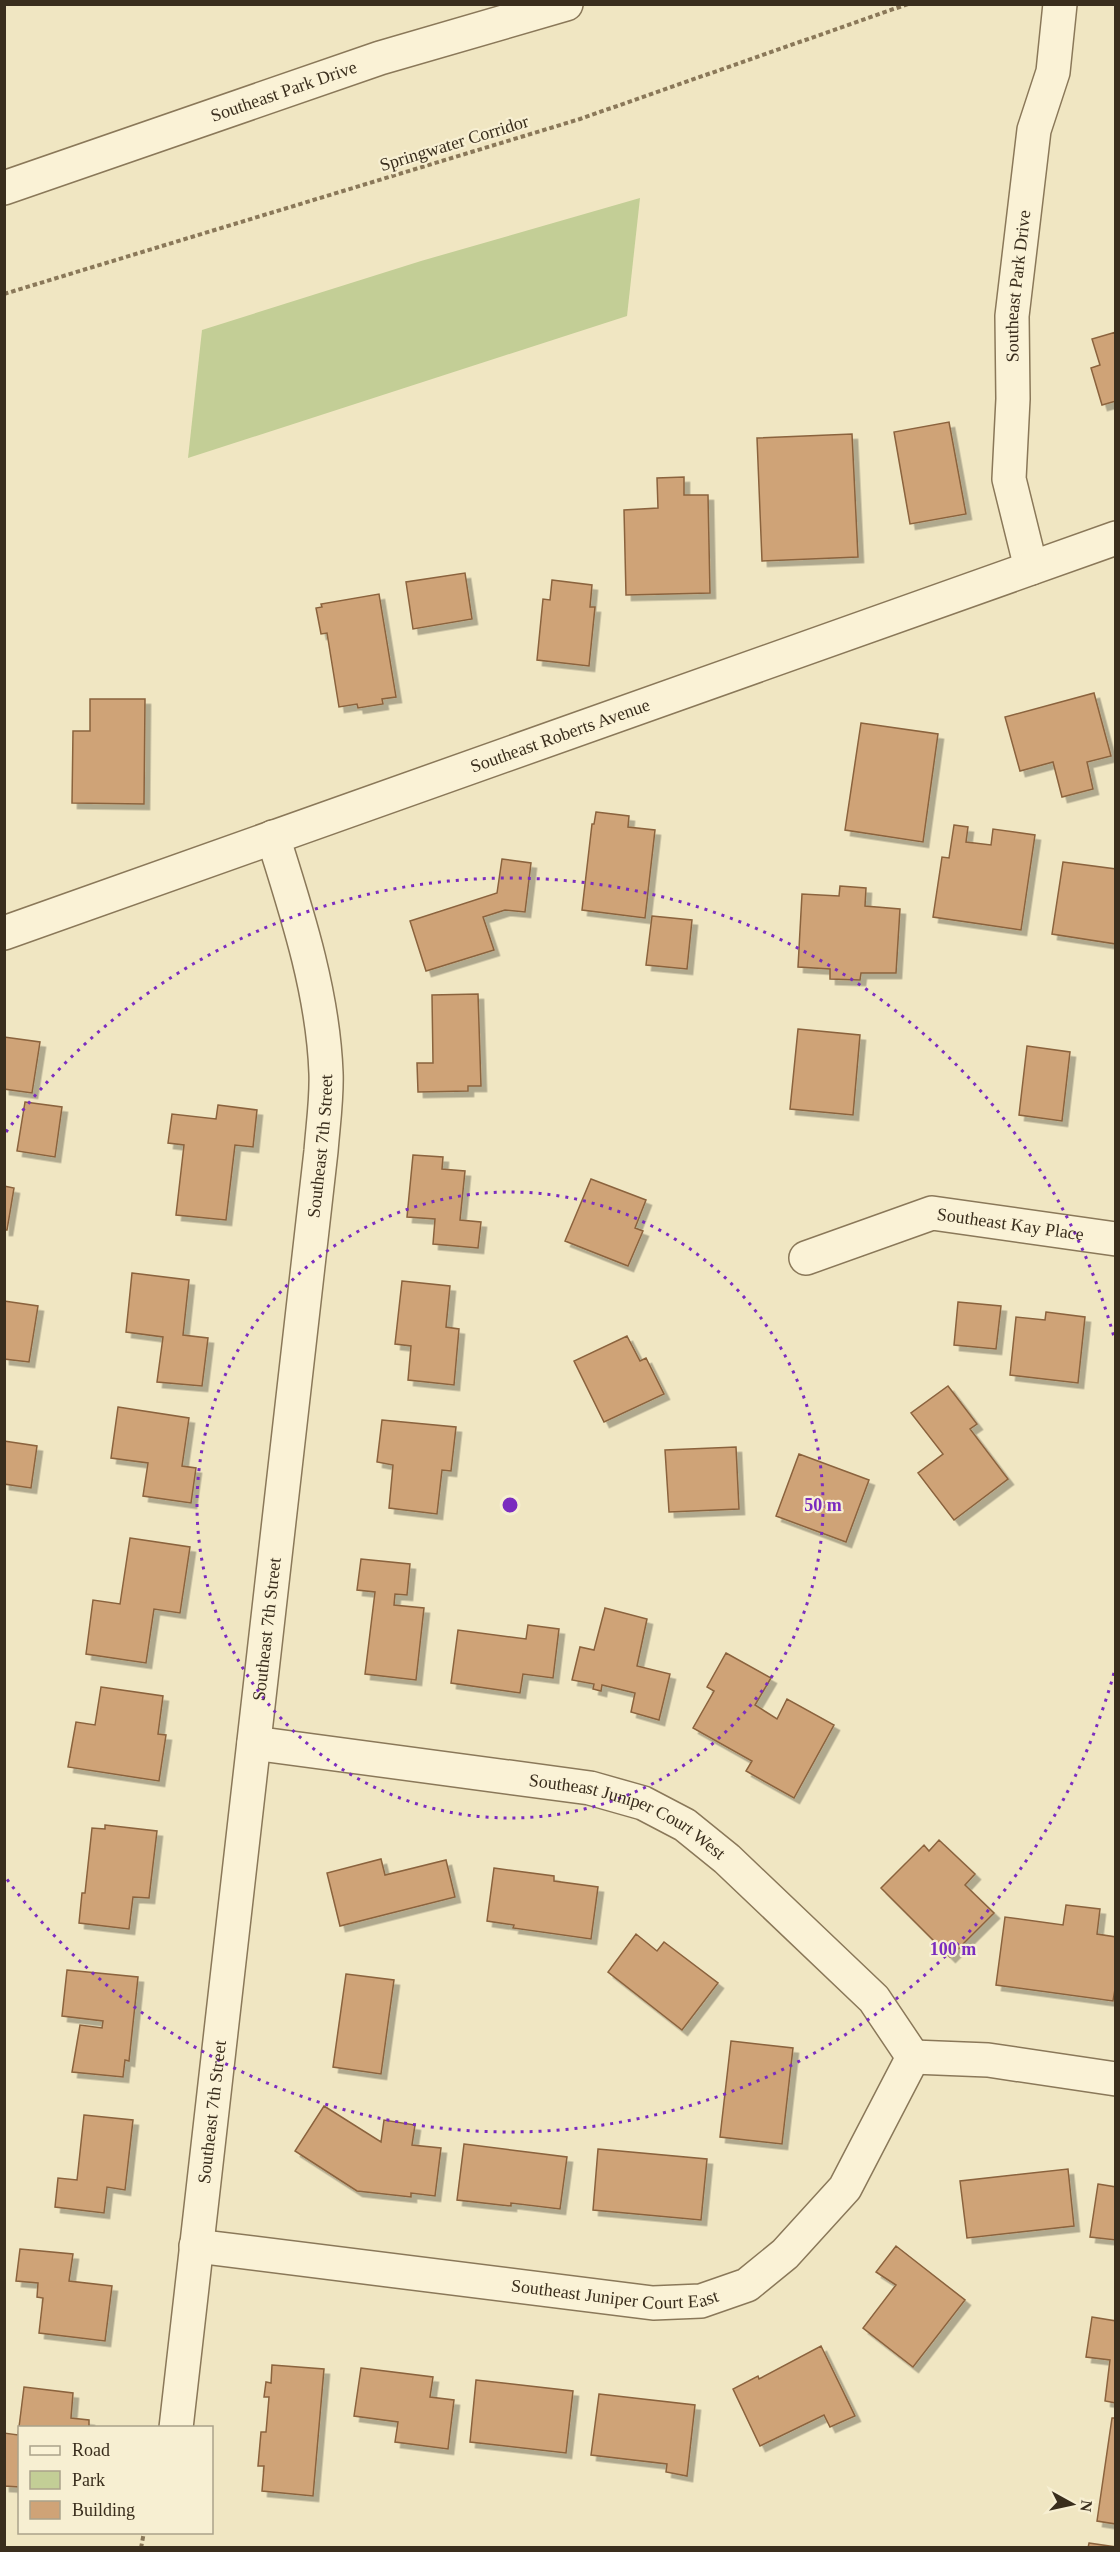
<svg xmlns="http://www.w3.org/2000/svg" width="1120" height="2552" viewBox="0 0 1120 2552" font-family="Georgia,serif">
<defs>
<filter id="shadow"><feDropShadow dx="5.5" dy="5.5" stdDeviation="0" flood-color="#0004"/></filter>
</defs>
<rect width="100%" height="100%" fill="#f0e6c2"/>
<path fill="#c3ce96" d="M640 198 627 316 188 458 202 330 421 261Z"/>
<path fill="#cfa377" stroke="#8b633e" stroke-width="1.5" filter="url(#shadow)" d="M1116 332V401L1102 405 1091 368 1100 365 1092 339Z
M949 422 966 514 910 524 894 432Z
M852 434 858 557 762 561 757 438Z
M684 477V495H708L710 593 626 595 624 510 658 508 657 478Z
M465 573 472 619 413 629 406 582Z
M552 580 592 585 590 607H595L589 666 537 660 543 599 550 600Z
M379 594 396 697 382 699 383 704 358 708 357 704 339 707 327 633 321 634 316 608 322 607 321 604Z
M1094 693 1111 756 1087 762 1093 789 1062 797 1053 762 1020 771 1005 717Z
M90 699H145L144 804 72 803 73 731H90Z
M861 723 938 734 923 842 845 830Z
M596 812 629 816 628 827 655 830 645 918 582 910 592 824H594Z
M954 825 968 827 966 842 991 845 993 829 1035 835 1021 930 933 917 942 857 949 858Z
M502 859 531 863 525 912 505 910 483 917 494 950 426 971 410 921 497 893Z
M1063 862 1116 869V944L1052 934Z
M840 886 866 888 865 906 900 909 896 973H861L860 980 830 979V969L798 967 802 894 839 896Z
M652 916 692 920 687 969 646 965Z
M478 994 481 1086H468V1091L418 1092 417 1063H433L432 995Z
M798 1029 860 1035 853 1115 790 1109Z
M4 1037 40 1042 32 1093 4 1089Z
M1027 1046 1070 1052 1062 1121 1019 1115Z
M25 1102 62 1107 55 1157 17 1151Z
M218 1105 257 1110 253 1147 235 1145 226 1220 176 1215 184 1145 168 1143 172 1114 216 1119Z
M413 1155 443 1157 442 1169 465 1171 460 1220 481 1222 478 1248 433 1244 435 1219 407 1217Z
M591 1179 646 1200 635 1228 643 1231 628 1266 565 1241Z
M4 1186 14 1188 7 1230H4Z
M132 1273 189 1280 183 1335 208 1338 202 1386 157 1382 163 1337 126 1332Z
M402 1281 450 1286 446 1327 459 1329 454 1385 408 1380 411 1346 395 1344Z
M4 1301 38 1306 29 1362 4 1359Z
M958 1302 1001 1306 996 1349 954 1345Z
M1046 1312 1085 1317 1078 1383 1010 1375 1016 1317 1045 1320Z
M627 1336 640 1361 646 1358 664 1394 604 1422 574 1361Z
M948 1386 977 1424 970 1429 1008 1479 954 1520 918 1473 943 1454 911 1413Z
M118 1407 189 1418 182 1466 196 1468 191 1503 143 1496 148 1463 111 1458Z
M382 1420 456 1427 451 1471 442 1470 437 1514 389 1508 393 1465 377 1462Z
M4 1441 37 1446 31 1488 4 1484Z
M736 1447 739 1509 669 1512 665 1450Z
M799 1454 869 1480 846 1542 776 1516Z
M130 1538 190 1547 180 1613 154 1609 146 1663 86 1654 93 1600 120 1604Z
M361 1559 410 1564 407 1595 395 1594 394 1605 424 1608 416 1680 365 1674 375 1592 357 1590Z
M605 1608 647 1619 637 1666 670 1674 659 1720 631 1712 635 1693 602 1685 601 1691 593 1689 594 1684 572 1680 580 1647 594 1650Z
M528 1625 559 1629 553 1678 523 1674 520 1693 451 1683 458 1630 526 1639Z
M726 1653 771 1678 755 1705 777 1719 787 1699 834 1725 794 1798 746 1771 752 1761 693 1728 714 1691 707 1687Z
M101 1687 163 1696 158 1734 166 1735 159 1781 68 1767 76 1722 95 1725Z
M105 1825 157 1831 149 1898 133 1897 129 1929 79 1923 82 1893H85L92 1828 105 1829Z
M939 1840 975 1874 965 1885 994 1913 950 1957 881 1888 924 1845 929 1851Z
M381 1859 385 1875 446 1860 455 1897 340 1926 327 1873Z
M494 1868 554 1876V1881L598 1887 591 1939 513 1928 514 1925 487 1921Z
M1066 1905 1100 1909 1097 1934 1116 1937V1983L1113 2001 996 1985 1005 1917 1063 1925Z
M636 1934 657 1951 664 1942 718 1983 682 2030 608 1972Z
M67 1970 138 1977 129 2061 125 2060 123 2077 72 2072 80 2025 102 2028 103 2021 62 2016Z
M346 1974 394 1980 381 2074 333 2067Z
M731 2041 793 2048 782 2144 720 2137Z
M324 2106 381 2142 384 2120 415 2125 412 2145 441 2148 435 2196 411 2193V2197L357 2191 295 2151Z
M84 2115 133 2120 125 2190 107 2187 104 2213 55 2207 58 2178 77 2180Z
M464 2144 567 2157 560 2209 511 2203V2206L457 2200Z
M598 2149 707 2159 701 2220 593 2210Z
M1068 2169 1074 2226 967 2238 960 2181Z
M1098 2184 1116 2187V2240L1090 2237Z
M896 2246 965 2300 913 2367 863 2328 896 2285 876 2272Z
M20 2249 73 2254 69 2281 112 2286 105 2341 39 2333 43 2298 37 2297 38 2283 16 2281Z
M1092 2317 1116 2321V2403L1105 2401 1110 2360 1086 2357Z
M821 2346 855 2416 830 2427 824 2415 760 2446 733 2389 758 2376 759 2379Z
M272 2365 324 2369 313 2496 262 2491 264 2466H258L261 2432H266L269 2397H264L266 2382 271 2383Z
M361 2368 433 2377 430 2397 454 2400 448 2449 395 2442 398 2422 354 2416Z
M476 2380 573 2391 566 2453 470 2442Z
M24 2387 73 2393 71 2418 89 2420V2428H20V2487L4 2486V2433L18 2435Z
M599 2394 695 2405 687 2476 666 2472 667 2464 591 2455Z
M1112 2418H1116V2524L1097 2521Z
M1089 2543 1116 2547V2548H1088Z"/>
<g fill="none" stroke-linecap="round" stroke-linejoin="round">
<defs>
<g id="minor">
<path id="s1" d="M4 188 380 58 566 4"/>
<path id="s2" d="M1031 568 1009 479 1013 399 1012 316 1034 130 1053 72 1060 4"/>
<path id="s3" d="M4 933 1116 538"/>
<path id="s4" d="M806 1258 932 1213 1116 1239"/>
<path id="s5" d="M254 1743 590 1788 643 1803 685 1825 727 1859 874 1999 913 2057"/>
<path d="M913 2057 988 2060 1116 2079"/>
<path id="s6" d="M196 2246 653 2303 701 2301 747 2285 785 2254 845 2188 913 2057"/>
<path id="s7" d="M176 2428 321 1151C323 1125 327 1098 326 1073 323 992 297 913 273 837"/>
</g>
</defs>
<use href="#minor" stroke="#8a7859" stroke-width="36"/>
<path stroke="#8a7859" stroke-width="4" stroke-dasharray="4.5 3" stroke-linecap="butt" d="M4 294 580 119 908 4
M141 2548 144 2532"/>
<use href="#minor" stroke="#faf2d6" stroke-width="33"/>
</g>
<g fill="none" stroke="#7b2cbf" stroke-width="3" stroke-dasharray="3 6">
<circle cx="510" cy="1505" r="313"/>
<path d="M1114 1673A627 627 0 0 1 6 1878M6 1132A627 627 0 0 1 1114 1337"/>
</g>
<g text-anchor="middle" dominant-baseline="central" stroke-width="4.5" stroke-linejoin="round" paint-order="stroke">
<g font-size="18" fill="#3a2e1d" stroke="#f7efd2">
<text stroke="none"><textPath href="#s1" startOffset="296">Southeast Park Drive</textPath></text>
<text transform="translate(454 143) rotate(-17)">Springwater Corridor</text>
<text stroke="none"><textPath href="#s2" startOffset="285">Southeast Park Drive</textPath></text>
<text stroke="none"><textPath href="#s3" startOffset="590">Southeast Roberts Avenue</textPath></text>
<text stroke="none"><textPath href="#s7" startOffset="1290">Southeast 7th Street</textPath></text>
<text stroke="none"><textPath href="#s4" startOffset="213">Southeast Kay Place</textPath></text>
<text stroke="none"><textPath href="#s7" startOffset="804">Southeast 7th Street</textPath></text>
<text stroke="none"><textPath href="#s5" startOffset="384">Southeast Juniper Court West</textPath></text>
<text stroke="none"><textPath href="#s7" startOffset="318">Southeast 7th Street</textPath></text>
<text stroke="none"><textPath href="#s6" startOffset="422">Southeast Juniper Court East</textPath></text>
</g>
</g>
<circle cx="510" cy="1505" r="9" fill="#7b2cbf" stroke="#f7efd2" stroke-width="3"/>
<g font-size="18" text-anchor="middle" font-weight="bold" fill="#7b2cbf" stroke="#f7efd2" stroke-width="4.5" stroke-linejoin="round" paint-order="stroke">
<text x="823" y="1511">50 m</text>
<text x="953" y="1955">100 m</text>
</g>
<rect width="1120" height="2552" fill="none" stroke="#3a2e1d" stroke-width="12"/>
<rect x="18" y="2426" width="195" height="108" fill="#f7efd2" stroke="#aba28a" stroke-width="1.5"/>
<rect x="30" y="2446" width="30" height="9" fill="#faf2d6" stroke="#aba28a" stroke-width="1.5"/>
<text x="72" y="2456" font-size="18" fill="#3a2e1d">Road</text>
<rect x="30" y="2471" width="30" height="18" fill="#c3ce96" stroke="#aba28a" stroke-width="1.5"/>
<text x="72" y="2486" font-size="18" fill="#3a2e1d">Park</text>
<rect x="30" y="2501" width="30" height="18" fill="#cfa377" stroke="#aba28a" stroke-width="1.5"/>
<text x="72" y="2516" font-size="18" fill="#3a2e1d">Building</text>
<g transform="translate(1072 2504) rotate(98)" stroke="#f7efd2" stroke-width="4.5" paint-order="stroke">
<path d="M0-4.5L10 22L0 15L-10 22Z" fill="#3a2e1d"/>
<text y="-9" font-size="16" font-weight="bold" text-anchor="middle" fill="#3a2e1d">N</text>
</g>
</svg>
